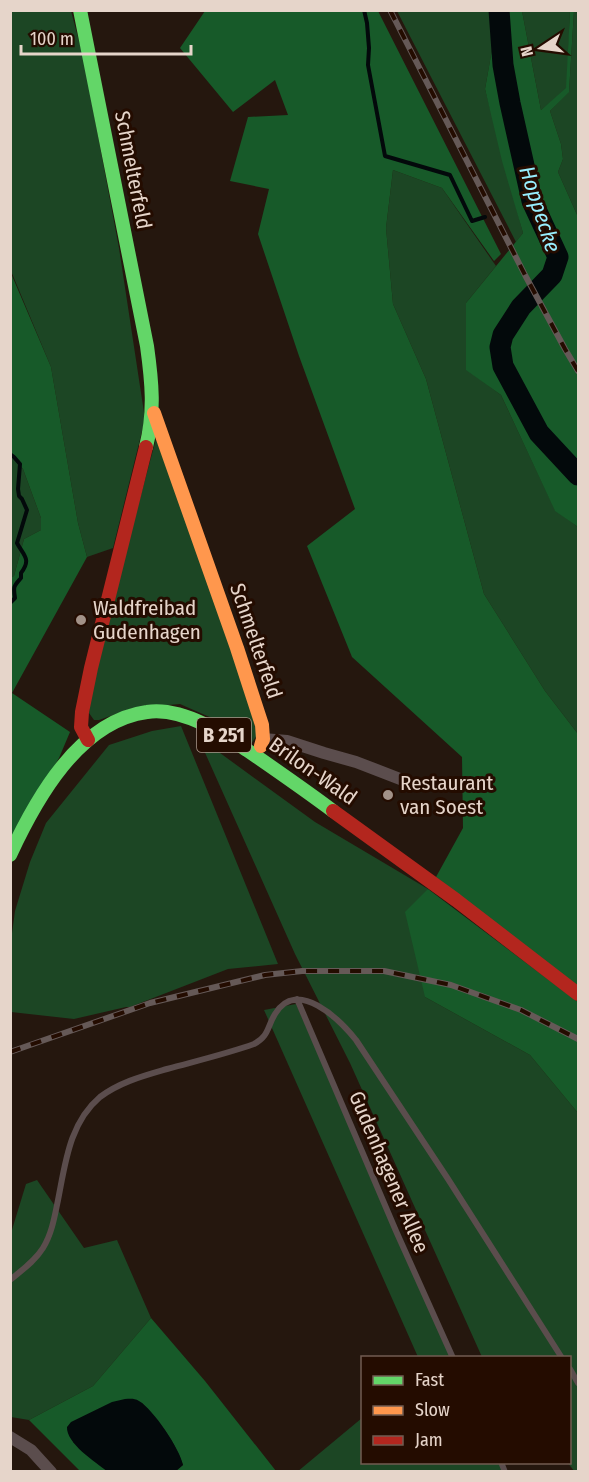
<svg xmlns="http://www.w3.org/2000/svg" width="589" height="1482" viewBox="0 0 589 1482" font-family="'Fira Sans Condensed',sans-serif">
<rect width="100%" height="100%" fill="#25170e"/>
<path fill="#1c4624" d="M10 11H71L83 56 119 248 145 419 113 548 87 557 78 523 51 367 11 271Z
M397 11H499L485 89 523 233 516 242Z
M522 11H570L567 89 541 110Z
M574 11H578V217L558 172 563 159 561 144 550 111 569 91Z
M393 170 442 188 496 266 466 303V369L501 395 555 510 578 527V734L545 691 484 594 426 379 393 304 386 228Z
M156 439 235 646 257 735 251 744 214 719 180 704 133 708 99 720H94L89 713 92 676Z
M10 455 23 469 41 518V530L24 539 14 576 11 577Z
M181 726 278 964 228 969 130 1007H126L74 1019 11 1012 10 948 15 911 30 862 46 823 109 745 152 731Z
M198 737 315 822 428 889 425 997 530 1055 578 1113V1471H574L568 1463 570 1462V1358L482 1357 350 1063 295 954Z
M296 1004 454 1357H418L264 1010Z
M37 1180 84 1248 117 1240 151 1318 93 1386 29 1420 11 1417V1233L26 1184Z
M362 1418V1462L501 1463 505 1472H297Z"/>
<path fill="#175a29" d="M499 10 522 11 541 110 566 88 570 11H574L569 92 550 111 561 144 563 159 558 172 578 217V527L555 511 501 395 466 370V303L523 233 502 161 485 89Z
M205 11H378L501 254 494 261 442 188 393 170 386 228 393 304 426 379 484 594 545 691 578 734V986L436 877 463 828 462 757 352 657 307 546 355 509 299 356 258 234 269 189 230 181 248 117 288 115 275 80 233 112 180 48Z
M10 271 51 367 78 523 87 557 12 693 70 732 59 758 11 839V577L14 576 24 539 41 530V518L23 469 11 455Z
M428 889 578 1002V1113L530 1055 425 997 405 912Z
M151 1318 205 1381 276 1471H175L183 1465C174 1439 160 1423 142 1403L73 1442 107 1471H80L29 1420 93 1386Z"/>
<path fill="#03090b" d="M125 1399C130 1399 134 1398 139 1401 153 1409 180 1449 183 1465L175 1472 107 1471C95 1462 66 1443 67 1427L71 1422 112 1402Z"/>
<g fill="none" stroke-linecap="round" stroke-linejoin="round">
<path stroke="#03090b" stroke-width="4" d="M364 10 367 23 369 48 368 65 385 156 450 175 472 221 485 217
M10 454 14 457 20 464 18 489 19 496 22 499 27 510 17 543C23 555 32 559 21 573V578C14 586 13 586 15 598L10 603"/>
<path stroke="#03090b" stroke-width="21" d="M499 10 503 65 510 103 532 201 558 257 552 275 521 307 503 335 500 347 503 366 539 433 578 475"/>
<path stroke="#5b4d4d" stroke-width="6" d="M297 999 396 1231 453 1358
M10 1280C22 1270 35 1261 43 1248 51 1235 54 1220 57 1205 65 1167 68 1124 100 1097 120 1082 143 1076 167 1069 196 1061 226 1054 254 1044 269 1036 267 1027 275 1014 297 977 340 1020 356 1040L448 1179 562 1358
M570 1369 578 1383
M501 1462 505 1472"/>
<path stroke="#5b4d4d" stroke-width="12" d="M263 739 287 741 324 753 356 762 413 784
M10 1437 31 1450 51 1472"/>
<path stroke="#63d668" stroke-width="14" d="M80 10 147 346C152 382 155 412 146 447
M10 855C36 799 79 721 147 712 166 709 187 716 204 724 220 731 233 741 247 750 276 770 305 790 333 811"/>
<path stroke="#ff974d" stroke-width="14" d="M154 413 237 648 262 725 263 739 261 746"/>
<path stroke="#b3261e" stroke-width="14" d="M88 740 81 727 82 712 91 668 146 447
M333 811 456 900 578 994"/>
<defs>
<path id="rail" d="M390 10 525 275 565 349 578 371
M10 1052 150 1003 265 975 302 971H384L451 985 521 1010 578 1039"/>
</defs>
<use href="#rail" stroke="#655957" stroke-width="6"/>
<use href="#rail" stroke="#240c00" stroke-width="4" stroke-dasharray="11" stroke-linecap="butt"/>
</g>
<g fill="#a29288" stroke="#240c00" stroke-width="2">
<circle cx="81" cy="620" r="6"/>
<circle cx="388" cy="795" r="6"/>
</g>
<g text-anchor="middle" dominant-baseline="central" stroke-width="6" stroke-linejoin="round" paint-order="stroke">
<rect fill="#240c00" stroke="#ac998d" stroke-width="1.5" x="197" y="718" width="54" height="34" rx="4.5"/>
<g font-size="20" font-weight="bold" fill="#e6d5ca">
<text x="224" y="735">B 251</text>
</g>
<g font-size="21" fill="#e6d5ca" stroke="#240c00">
<text transform="translate(133 170) rotate(79)">Schmelterfeld</text>
<text transform="translate(256 641) rotate(71)">Schmelterfeld</text>
<text transform="translate(313 771) rotate(35)">Brilon-Wald</text>
<text transform="translate(389 1172) rotate(67)">Gudenhagener Allee</text>
</g>
<g font-size="21" fill="#e6d5ca" stroke="#240c00" text-anchor="start">
<text x="93" y="608">Waldfreibad<tspan x="93" dy="24">Gudenhagen</tspan></text>
<text x="400" y="783">Restaurant<tspan x="400" dy="24">van Soest</tspan></text>
</g>
<g font-size="22" font-style="italic" fill="#97eefd" stroke="#240c00">
<text transform="translate(540 209) rotate(72)">Hoppecke</text>
</g>
</g>
<rect width="589" height="1482" fill="none" stroke="#e6d5ca" stroke-width="24"/>
<rect x="361" y="1356" width="210" height="108" fill="#240c00" stroke="#725c51" stroke-width="1.5"/>
<rect x="373" y="1376" width="30" height="9" fill="#63d668" stroke="#725c51" stroke-width="1.5"/>
<text x="415" y="1386" font-size="18" fill="#e6d5ca">Fast</text>
<rect x="373" y="1406" width="30" height="9" fill="#ff974d" stroke="#725c51" stroke-width="1.5"/>
<text x="415" y="1416" font-size="18" fill="#e6d5ca">Slow</text>
<rect x="373" y="1436" width="30" height="9" fill="#b3261e" stroke="#725c51" stroke-width="1.5"/>
<text x="415" y="1446" font-size="18" fill="#e6d5ca">Jam</text>
<g transform="translate(541 48) rotate(257)" stroke="#240c00" stroke-width="4.5" paint-order="stroke">
<path d="M0-4.5L10 22L0 15L-10 22Z" fill="#e6d5ca"/>
<text y="-9" font-size="16" font-weight="bold" text-anchor="middle" fill="#e6d5ca">N</text>
</g>
<path d="M21 45v9h170v-9" fill="none" stroke="#e6d5ca" stroke-width="3"/>
<text x="30" y="45" font-size="18" fill="#e6d5ca" stroke="#240c00" stroke-width="4.5" paint-order="stroke">100 m</text>
</svg>
